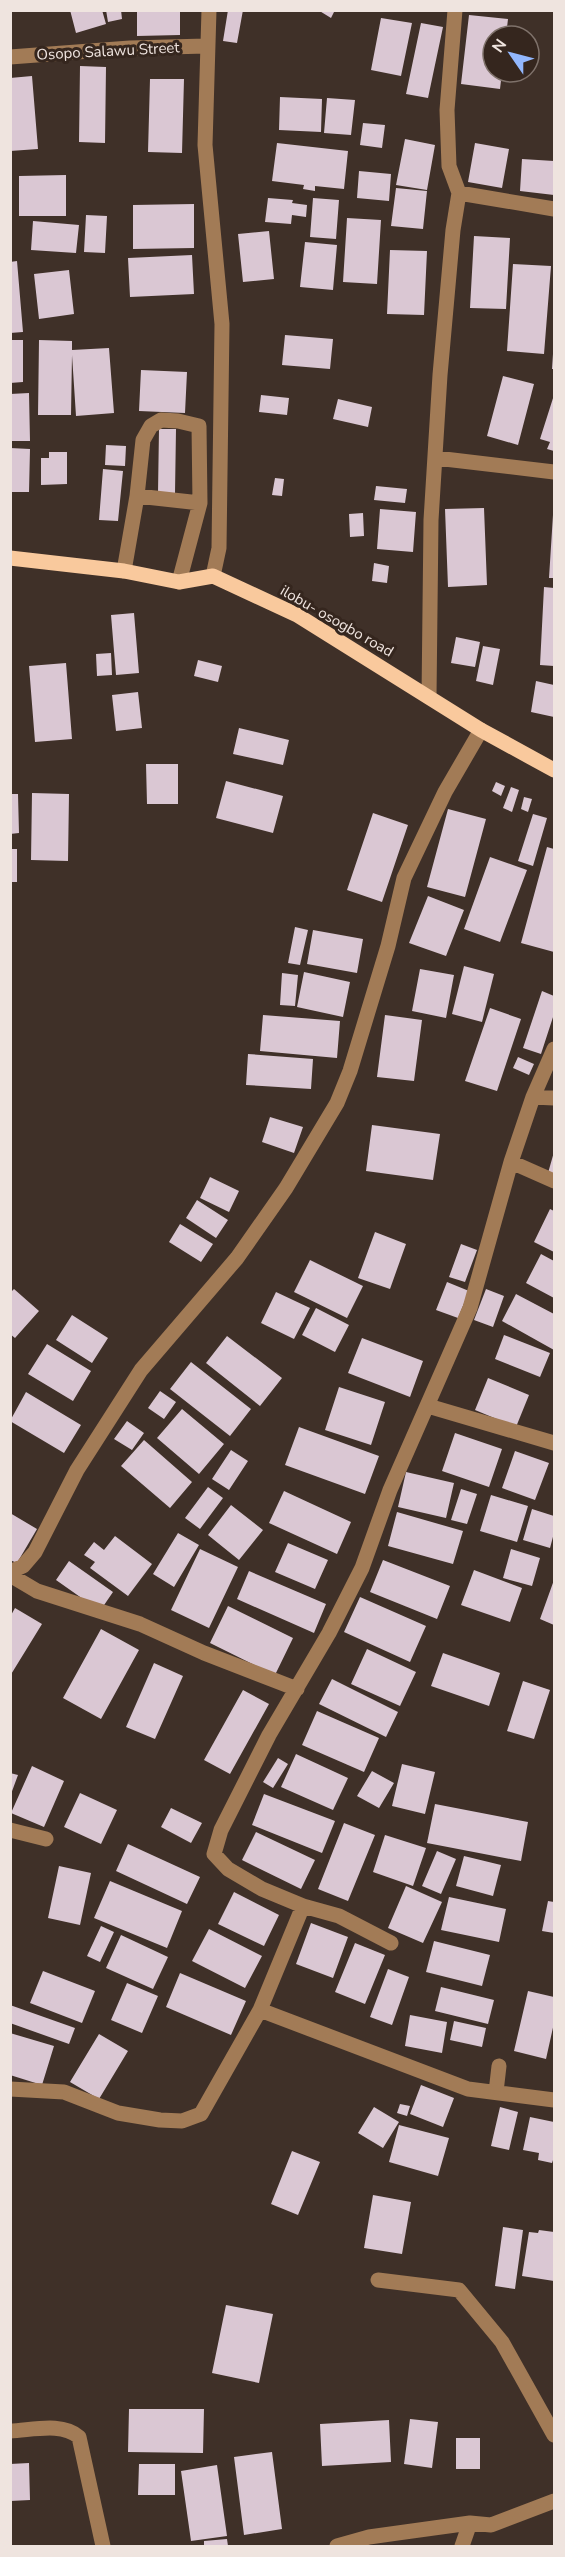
<svg xmlns="http://www.w3.org/2000/svg" width="565" height="2557" viewBox="0 0 565 2557" font-family="'Nunito Sans',sans-serif">
<rect width="100%" height="100%" fill="#3f3028"/>
<path fill="#dac7d3" d="M70 10H102L106 24 76 33Z
M106 10H121L122 19 108 22Z
M137 10H180V35L137 36Z
M228 10H243L237 43 223 41Z
M318 10H335L331 18Z
M469 15 508 19 506 36H493V72H502L500 89 461 84Z
M381 18 412 23 401 76 371 70Z
M421 23 443 27 428 98 406 94Z
M80 66 106 67 105 143 79 142Z
M32 76 38 149 10 151V78Z
M150 79H184L182 153 148 152Z
M280 97 322 99 321 132 279 130Z
M327 98 355 100 351 135 324 133Z
M363 123 385 125 382 148 360 145Z
M405 139 435 145 427 190 396 185Z
M277 143 348 151 344 189 315 186V191L303 189 304 185 272 181Z
M475 143 509 149 502 188 468 182Z
M522 159 554 161V195L520 191Z
M359 171 391 174 389 201 357 198Z
M66 175V216H19V176Z
M396 188 427 191 423 229 391 226Z
M268 198 293 200 292 203 307 205 306 217 292 215 291 224 265 222Z
M313 198 339 200 336 239 310 237Z
M194 204V248L133 249V205Z
M86 215 107 216 105 253 84 252Z
M347 218 381 220 377 284 343 282Z
M33 221 79 225 76 253 31 250Z
M269 231 274 279 243 282 238 234Z
M474 236 510 238 506 309 470 308Z
M305 242 337 245 333 290 300 287Z
M390 250 427 251 424 315 387 314Z
M192 255 194 294 130 297 128 258Z
M17 261 23 332 10 333V262Z
M513 264 551 266 544 354 507 351Z
M69 270 74 314 39 319 34 274Z
M285 335 333 339 330 369 282 365Z
M10 340H23V382L10 383Z
M39 340 72 341V350L109 348 114 413 76 416 72 355 71 415H38Z
M553 354H554V369H552Z
M141 370 187 372 185 413 139 411Z
M503 376 534 384 518 445 487 436Z
M29 393 30 441H10V394Z
M261 395 289 398 287 415 259 412Z
M554 395V451L547 449 550 442 540 439Z
M338 399 372 407 368 427 333 419Z
M159 429H176L175 493H158Z
M106 445 126 446 125 466 105 465Z
M10 448 30 449 29 492H10Z
M49 452H67V484L41 485V458H49Z
M103 469 123 471 118 521 99 520Z
M275 478 284 479 282 496 272 495Z
M376 486 407 489 405 503 374 500Z
M484 508 487 585 448 587 445 509Z
M380 509 416 512 413 552 377 549Z
M363 513 364 536 350 537 349 514Z
M553 515H554V578H549Z
M374 563 389 566 387 583 372 581Z
M544 587 554 588V666L540 665Z
M134 613 139 673 116 675 111 615Z
M456 637 480 642 475 667 451 663Z
M483 646 500 649 493 685 476 681Z
M111 653 112 675 97 676 96 654Z
M198 660 222 666 218 682 194 676Z
M66 663 72 739 35 742 29 666Z
M536 681 554 685V717L531 712Z
M138 692 142 728 116 731 112 695Z
M239 728 289 740 283 765 233 754Z
M146 764H178V804H147Z
M226 781 283 796 273 833 216 818Z
M496 782 505 786 501 796 492 791Z
M511 787 519 790 512 812 503 808Z
M32 793 69 794 68 861 31 860Z
M10 794H18L19 833 10 834Z
M524 797 532 799 528 812 521 809Z
M448 809 486 819 465 897 427 887Z
M373 813 408 825 382 902 347 890Z
M533 814 547 818 533 866 518 861Z
M547 847 554 849V952L521 943Z
M10 849H17V882H10Z
M490 857 527 870 500 942 464 929Z
M428 896 464 910 446 956 409 943Z
M295 927 308 930 300 965 288 963Z
M313 930 363 939 357 973 307 964Z
M464 966 494 974 482 1022 452 1014Z
M420 969 454 975 446 1018 412 1011Z
M304 972 350 982 343 1017 297 1007Z
M282 973 298 975 295 1006 280 1005Z
M542 991 554 996V1014L541 1054 523 1048Z
M490 1008 521 1019 497 1091 465 1081Z
M263 1015 340 1021 337 1058 260 1051Z
M385 1015 422 1020 414 1081 377 1077Z
M248 1054 313 1059 311 1089 246 1085Z
M518 1057 534 1064 529 1075 513 1068Z
M270 1117 303 1127 294 1153 262 1142Z
M372 1125 440 1134 433 1180 366 1171Z
M554 1152V1175L548 1173Z
M210 1177 239 1191 229 1212 200 1198Z
M197 1200 228 1220 216 1238 186 1218Z
M550 1209 554 1211V1252L534 1242Z
M180 1224 213 1244 201 1262 169 1242Z
M375 1232 406 1244 390 1289 358 1278Z
M461 1244 477 1250 465 1282 449 1277Z
M541 1254 554 1261V1298L526 1283Z
M310 1260 363 1286 347 1318 294 1292Z
M447 1282 469 1291 458 1318 436 1310Z
M14 1289 39 1311 15 1338 10 1334V1293Z
M486 1289 504 1296 493 1327 474 1320Z
M276 1292 310 1308 294 1339 261 1323Z
M516 1294 554 1314V1350L502 1321Z
M316 1308 349 1325 335 1352 302 1335Z
M72 1315 108 1338 92 1363 56 1340Z
M504 1335 550 1353 540 1377 495 1359Z
M227 1336 282 1378 260 1406 206 1363Z
M362 1338 423 1361 410 1397 348 1373Z
M47 1344 91 1371 73 1401 28 1374Z
M191 1362 251 1409 230 1436 170 1389Z
M488 1378 529 1395 516 1427 475 1410Z
M339 1387 385 1402 371 1445 325 1430Z
M160 1391 176 1402 164 1419 148 1408Z
M26 1392 81 1425 64 1453 10 1421Z
M182 1409 224 1444 199 1474 157 1438Z
M127 1421 144 1433 132 1450 114 1439Z
M299 1427 379 1456 365 1494 285 1465Z
M455 1433 502 1449 489 1487 442 1471Z
M144 1440 192 1482 170 1508 121 1466Z
M231 1450 248 1461 229 1490 212 1479Z
M515 1451 549 1463 535 1500 502 1488Z
M406 1472 454 1483 446 1518 398 1507Z
M208 1487 223 1498 200 1529 185 1518Z
M461 1489 477 1494 467 1524 451 1520Z
M284 1491 351 1522 337 1554 269 1523Z
M491 1495 528 1506 517 1542 480 1531Z
M231 1505 263 1530 239 1560 208 1535Z
M532 1509 554 1516V1533L550 1548 523 1540Z
M397 1512 463 1531 453 1564 388 1546Z
M10 1513 37 1529 17 1563 10 1560Z
M178 1533 199 1545 174 1587 153 1574Z
M115 1536 152 1564 128 1596 90 1568 95 1562 84 1555 94 1542 104 1550Z
M288 1543 328 1560 315 1589 275 1572Z
M200 1549 238 1567 209 1628 171 1610Z
M511 1549 540 1558 532 1586 503 1578Z
M383 1560 450 1586 437 1619 370 1592Z
M69 1561 113 1592 100 1611 56 1580Z
M474 1570 522 1588 510 1622 461 1605Z
M249 1571 326 1604 314 1633 237 1599Z
M554 1580V1625L540 1619Z
M360 1597 426 1626 410 1662 344 1632Z
M228 1606 293 1638 275 1675 210 1643Z
M15 1608 42 1624 10 1676V1617Z
M101 1629 139 1650 101 1719 63 1698Z
M367 1649 416 1672 400 1706 351 1684Z
M443 1653 500 1673 489 1706 431 1686Z
M154 1663 183 1676 155 1739 126 1727Z
M332 1679 398 1712 386 1737 319 1704Z
M523 1681 550 1690 534 1739 507 1731Z
M243 1690 269 1704 230 1774 204 1760Z
M317 1711 379 1738 364 1772 302 1745Z
M296 1754 348 1778 333 1810 281 1787Z
M278 1758 288 1764 273 1788 263 1782Z
M402 1764 435 1772 425 1814 392 1806Z
M32 1766 64 1781 44 1827 11 1813Z
M372 1771 394 1783 379 1808 357 1796Z
M10 1773 18 1775 11 1794H10Z
M80 1793 117 1810 101 1844 64 1827Z
M264 1794 335 1821 322 1853 252 1825Z
M435 1804 528 1822 521 1861 427 1843Z
M171 1808 202 1823 191 1843 161 1827Z
M344 1823 375 1835 348 1901 318 1889Z
M256 1832 315 1860 301 1889 242 1860Z
M385 1835 426 1848 413 1886 373 1872Z
M128 1844 200 1877 187 1904 116 1871Z
M437 1851 456 1859 441 1894 422 1886Z
M464 1856 501 1865 493 1896 456 1886Z
M59 1866 91 1873 80 1925 48 1918Z
M110 1881 182 1911 167 1948 94 1918Z
M406 1886 442 1902 423 1943 388 1928Z
M234 1892 279 1915 264 1946 218 1924Z
M449 1897 506 1909 499 1942 441 1930Z
M548 1901 554 1902V1933L542 1931Z
M311 1923 348 1937 333 1978 296 1964Z
M101 1926 114 1932 100 1962 87 1956Z
M209 1929 262 1956 245 1988 192 1961Z
M121 1935 168 1957 153 1989 106 1968Z
M434 1941 490 1955 482 1986 426 1972Z
M355 1943 385 1955 365 2004 335 1992Z
M388 1969 409 1977 392 2025 370 2017Z
M43 1971 95 1991 82 2023 30 2003Z
M180 1973 246 2001 231 2035 166 2007Z
M127 1983 158 1996 142 2033 111 2020Z
M441 1987 494 2000 488 2024 435 2011Z
M528 1991 554 1997V2023L546 2059 514 2051Z
M10 2005 75 2028 69 2044 10 2023Z
M410 2015 447 2022 442 2053 405 2046Z
M454 2021 486 2028 482 2047 450 2040Z
M10 2033 54 2046 42 2085 10 2075Z
M99 2034 128 2051 99 2099 70 2082Z
M421 2085 454 2098 443 2127 410 2114Z
M400 2104 410 2106 407 2116 397 2113Z
M374 2107 399 2122 383 2148 358 2133Z
M500 2107 518 2112 509 2150 491 2146Z
M530 2117 554 2122V2157L552 2163 538 2160 539 2153 523 2150Z
M399 2125 449 2138 438 2176 389 2162Z
M292 2151 320 2162 298 2215 271 2204Z
M373 2195 411 2202 402 2254 364 2248Z
M503 2227 523 2230 515 2289 495 2286Z
M539 2230 554 2232V2281L522 2276 529 2232 538 2233Z
M226 2305 273 2314 259 2383 212 2373Z
M129 2409H204L203 2453 128 2452Z
M410 2419 438 2422 432 2468 404 2464Z
M389 2420 391 2462 322 2466 320 2424Z
M456 2438H480V2469H456Z
M272 2452 282 2529 244 2535 234 2457Z
M29 2463 30 2500 10 2501V2464Z
M139 2464H175V2495H138Z
M217 2465 227 2536 191 2541 181 2471Z
M227 2539 228 2546H204V2541Z"/>
<g fill="none" stroke-linecap="round" stroke-linejoin="round">
<path stroke="#a27b56" stroke-width="15" d="M209 10 205 145 222 324 219 548 213 576
M10 57 130 48 206 46
M459 193 554 209
M436 458 554 472
M137 496 200 503
M124 571 137 496 143 440 151 426 161 420 178 421 199 426 200 503 179 582
M429 697 431 520 440 375 453 230 459 193 449 166 447 110 455 10
M533 1097 554 1098
M511 1162 554 1181
M428 1406 554 1443
M10 1572 23 1566 35 1552 77 1470 141 1370 237 1258 286 1188 337 1103 350 1071 388 946 404 878 445 792 481 730
M10 1575 37 1591 140 1624 204 1653 297 1689
M10 1830 46 1839
M391 1943 339 1916 303 1906 262 1889 228 1869 214 1854 221 1830 269 1735 329 1633 362 1568 390 1490 470 1308 511 1162 533 1097 554 1049
M260 2010 468 2089 554 2100
M10 2089 64 2092 118 2113 160 2120 182 2121 201 2114 260 2010 303 1906
M496 2092 499 2066
M378 2280 459 2290 502 2342 554 2435
M10 2431C33 2430 62 2422 79 2437L103 2546
M337 2546 369 2537 470 2523 491 2525 554 2501
M462 2546 470 2523"/>
<path stroke="#f9c99d" stroke-width="15" d="M10 558 124 571 179 582 213 576 297 615 481 730 554 770"/>
</g>
<g text-anchor="middle" dominant-baseline="central" stroke-width="6" stroke-linejoin="round" paint-order="stroke">
<g font-size="15" fill="#efe4df" stroke="#35261e">
<text transform="translate(108 51) rotate(-3)">Osopo Salawu Street</text>
<text transform="translate(337 621) rotate(30)">ilobu- osogbo road</text>
</g>
</g>
<rect width="565" height="2557" fill="none" stroke="#efe4df" stroke-width="24"/>
<g transform="translate(511 54) rotate(305)"><circle r="28" fill="#35261e" stroke="#7f726b" stroke-width="1.5"/>
<path d="M0-4.5L10 22L0 15L-10 22Z" fill="#92b7fd"/>
<text y="-9" font-size="16" font-weight="bold" text-anchor="middle" fill="#efe4df">N</text>
</g>
</svg>
